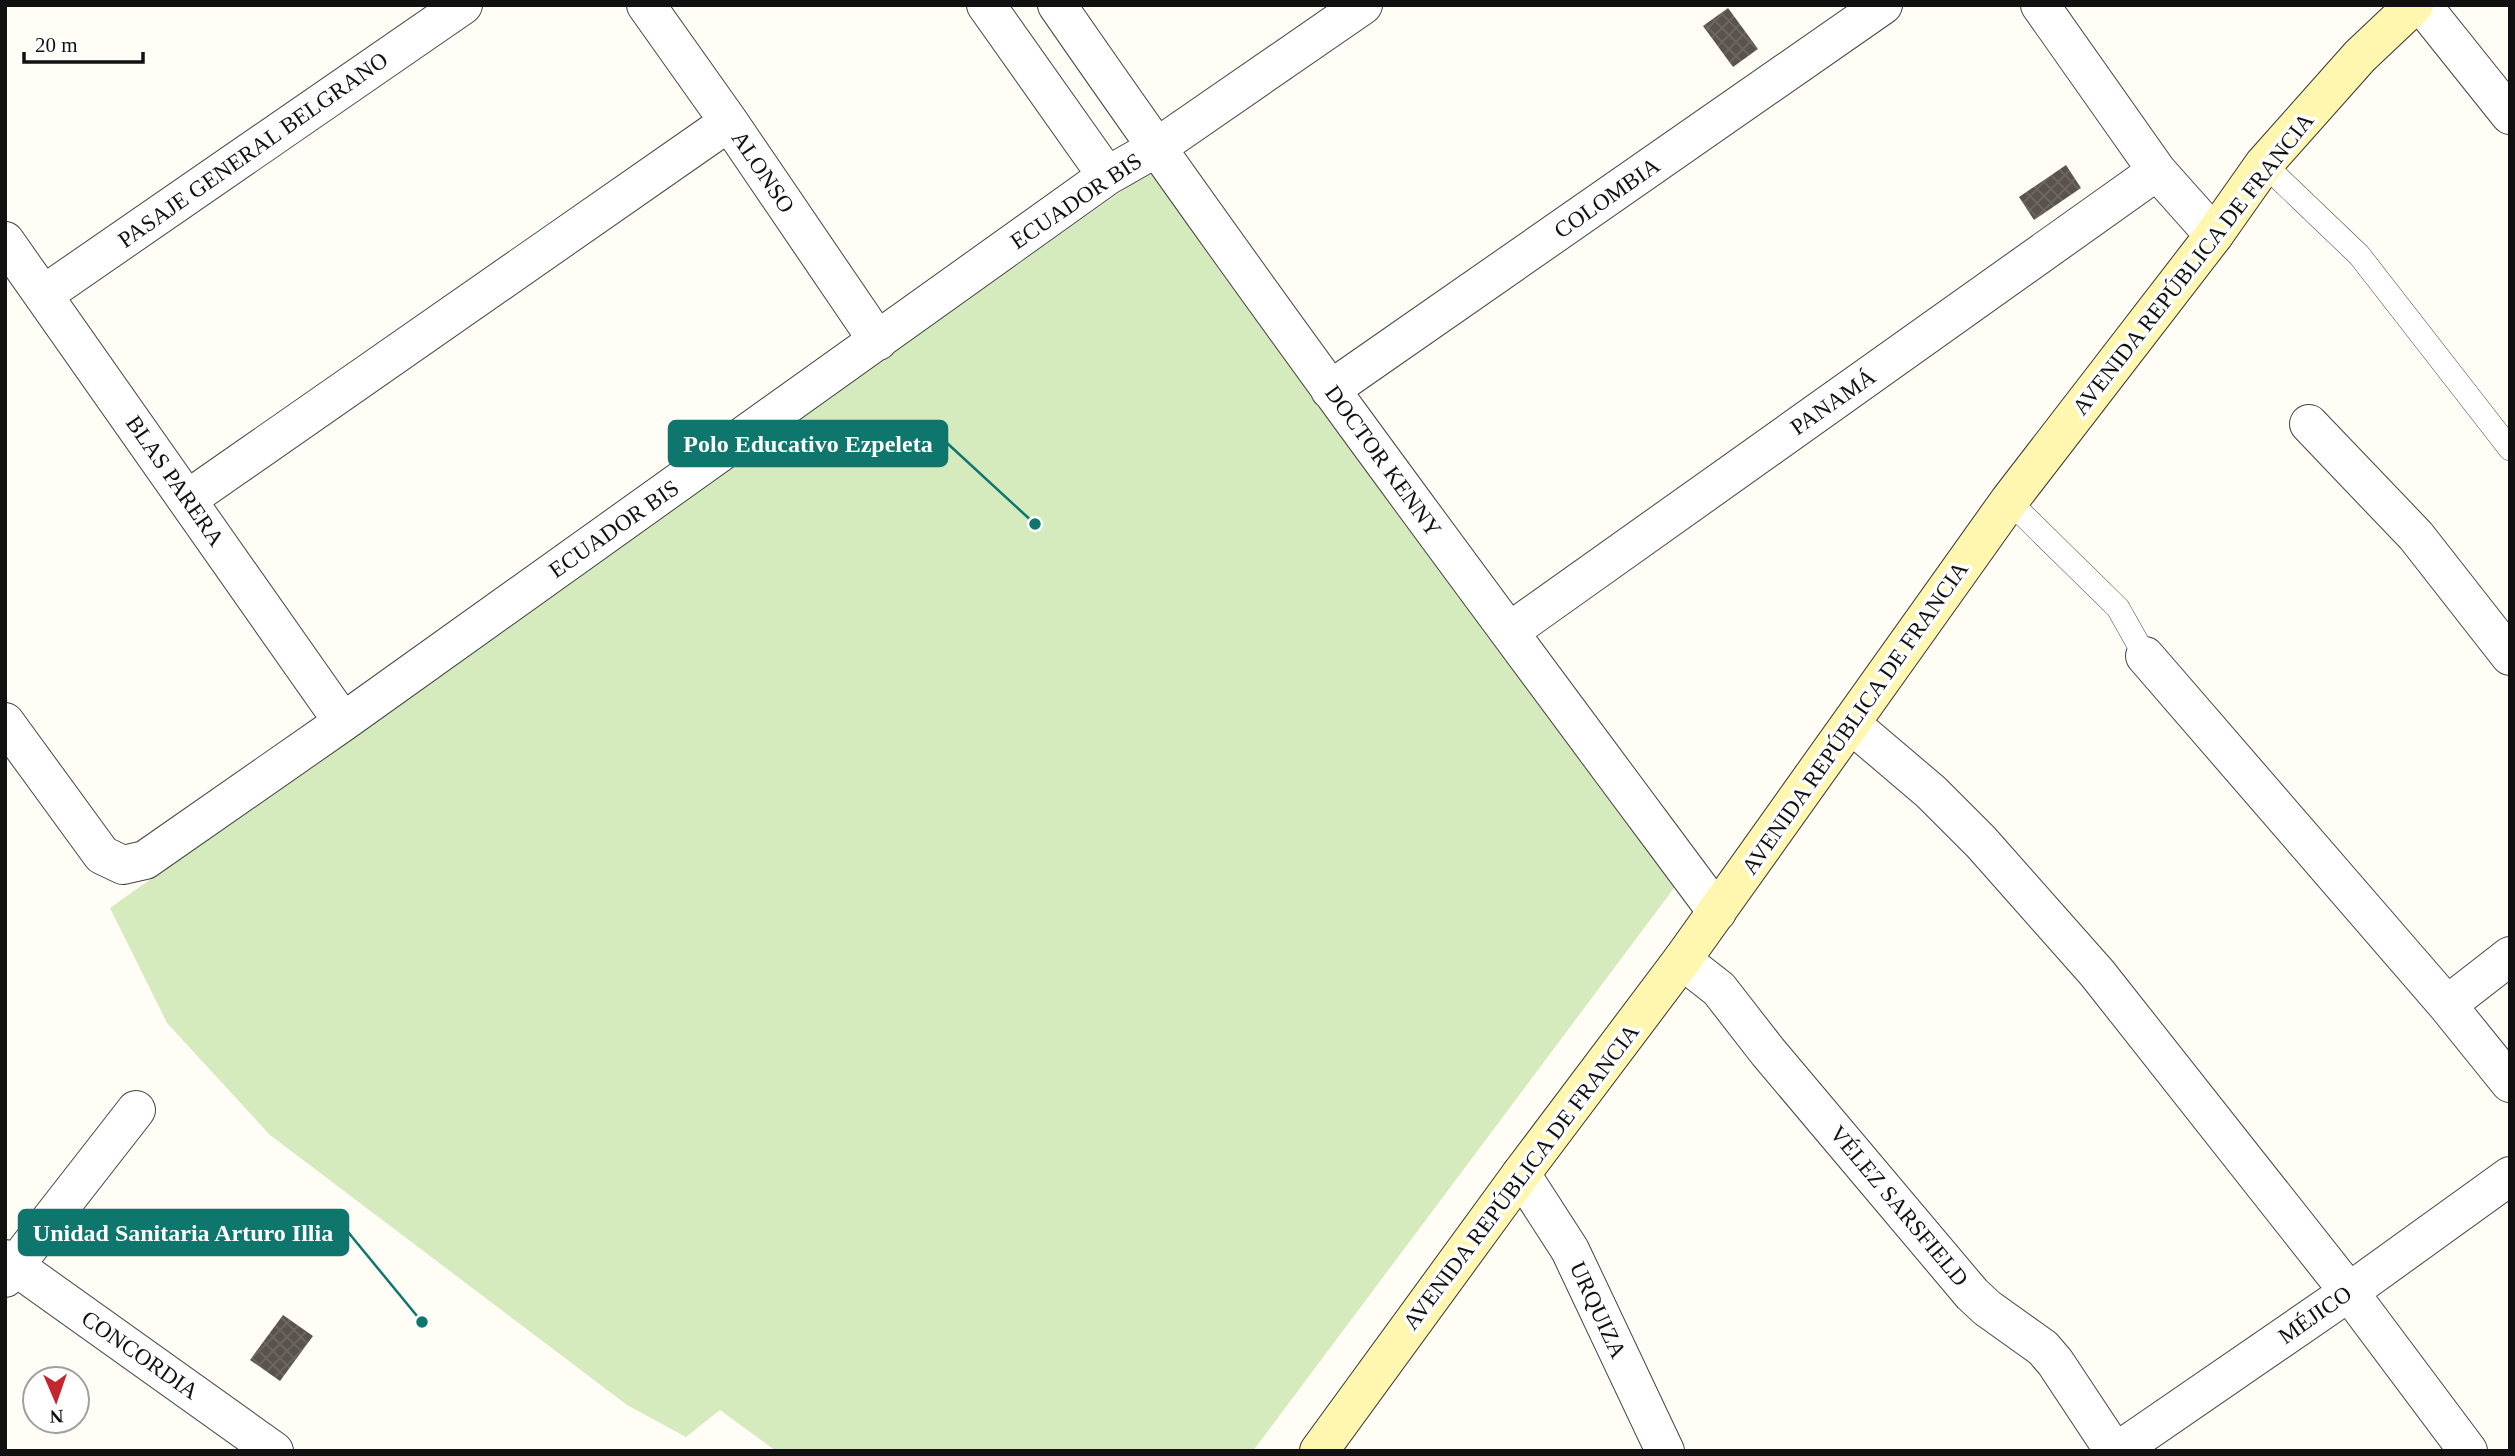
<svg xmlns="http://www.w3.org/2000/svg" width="2515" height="1456" viewBox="0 0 2515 1456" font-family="'Times New Roman',serif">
<defs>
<pattern id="building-cross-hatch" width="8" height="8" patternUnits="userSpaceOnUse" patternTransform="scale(1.75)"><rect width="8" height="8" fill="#5a524d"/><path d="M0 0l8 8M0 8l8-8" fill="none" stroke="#6d6662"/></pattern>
</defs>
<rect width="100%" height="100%" fill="#fffdf5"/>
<path fill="#d5ebbd" d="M1154 168 1680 880 1253 1451H776L720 1410 686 1437 627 1405 270 1135 167 1023 110 908Z"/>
<path fill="url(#building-cross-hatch)" d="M1728 8 1758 49 1733 67 1703 26Z
M2066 165 2081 188 2034 220 2019 197Z
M283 1315 313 1336 280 1381 250 1360Z"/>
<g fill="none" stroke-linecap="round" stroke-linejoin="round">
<defs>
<path id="service" d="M2264 164 2359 255 2510 449
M2009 501 2118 608 2145 656"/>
<path id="minor" d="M646 5 729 122 878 341
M986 5 1107 176
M1057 5C1270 313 1494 612 1717 912
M2040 5 2157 171 2214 235
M2422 5 2510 115
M5 241 343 722
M43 295 463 5
M1330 390 1883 5
M2309 424 2416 536 2510 656
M188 499 729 122
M1509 632 2157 171
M2145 656 2447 1005 2510 1083
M5 722 102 855 123 865 145 860 343 722 1107 176 1156 148 1363 5
M1851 724 1931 792 1981 842 2097 973 2349 1292 2468 1451
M1682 960 1719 989 1768 1052 1972 1294 1987 1308 2043 1348 2055 1362 2114 1451
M2447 1005 2510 956
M1521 1174 1570 1250 1665 1451
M5 1259 274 1451
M5 1278 136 1110
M2118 1451 2349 1292 2510 1176"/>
<path id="secondary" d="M1319 1451 1521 1174 1682 960 2009 501 2214 235 2264 164 2360 56 2414 5"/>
</defs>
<use href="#service" stroke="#444" stroke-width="24"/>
<use href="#minor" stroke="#444" stroke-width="40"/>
<use href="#secondary" stroke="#333" stroke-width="40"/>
<use href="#service" stroke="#fff" stroke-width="23"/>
<use href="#minor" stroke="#fff" stroke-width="38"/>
<use href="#secondary" stroke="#fff6b0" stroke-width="38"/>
</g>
<g text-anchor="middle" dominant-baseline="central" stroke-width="7" stroke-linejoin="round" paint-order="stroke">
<g font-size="23" fill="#111" stroke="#fff">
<text transform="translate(253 150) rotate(-35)">PASAJE GENERAL BELGRANO</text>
<text transform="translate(763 172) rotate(56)">ALONSO</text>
<text transform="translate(1607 198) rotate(-35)">COLOMBIA</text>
<text transform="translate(1076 201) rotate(-34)">ECUADOR BIS</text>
<text transform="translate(2193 264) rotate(-52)">AVENIDA REPÚBLICA DE FRANCIA</text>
<text transform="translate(1833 402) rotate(-35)">PANAMÁ</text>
<text transform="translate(1383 461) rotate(54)">DOCTOR KENNY</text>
<text transform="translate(175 481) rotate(55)">BLAS PARERA</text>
<text transform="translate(614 529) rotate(-35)">ECUADOR BIS</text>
<text transform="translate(1855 718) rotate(-55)">AVENIDA REPÚBLICA DE FRANCIA</text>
<text transform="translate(1521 1177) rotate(-53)">AVENIDA REPÚBLICA DE FRANCIA</text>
<text transform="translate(1899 1206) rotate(50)">VÉLEZ SARSFIELD</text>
<text transform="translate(1598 1310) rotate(65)">URQUIZA</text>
<text transform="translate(2315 1315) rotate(-35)">MÉJICO</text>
<text transform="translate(140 1355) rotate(35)">CONCORDIA</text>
</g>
</g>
<path fill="none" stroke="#0f766e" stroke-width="2.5" d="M1035 524L947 443M422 1322L348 1232"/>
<g fill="#0f766e" stroke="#fff" stroke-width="2.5">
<circle cx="1035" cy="524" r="7"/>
<circle cx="422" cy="1322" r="7"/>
</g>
<g fill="#0f766e" stroke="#0f766e" stroke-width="2.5">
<rect x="669" y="421" width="278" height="45" rx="7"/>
<rect x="19" y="1210" width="329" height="45" rx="7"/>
</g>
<g font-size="24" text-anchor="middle" font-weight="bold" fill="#fff">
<text x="808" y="452">Polo Educativo Ezpeleta</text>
<text x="183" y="1241">Unidad Sanitaria Arturo Illia</text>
</g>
<rect width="2515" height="1456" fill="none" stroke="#111111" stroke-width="14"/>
<g transform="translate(56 1400) rotate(178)"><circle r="33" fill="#ffffff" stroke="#a0a0a0" stroke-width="2"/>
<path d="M0-5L12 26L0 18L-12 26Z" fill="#c4262e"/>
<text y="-10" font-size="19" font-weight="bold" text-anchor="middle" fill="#111111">N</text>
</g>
<path d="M24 52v10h119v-10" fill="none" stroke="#111111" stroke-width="3.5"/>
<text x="35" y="52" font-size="21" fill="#111111" stroke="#ffffff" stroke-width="5" paint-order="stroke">20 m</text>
</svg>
